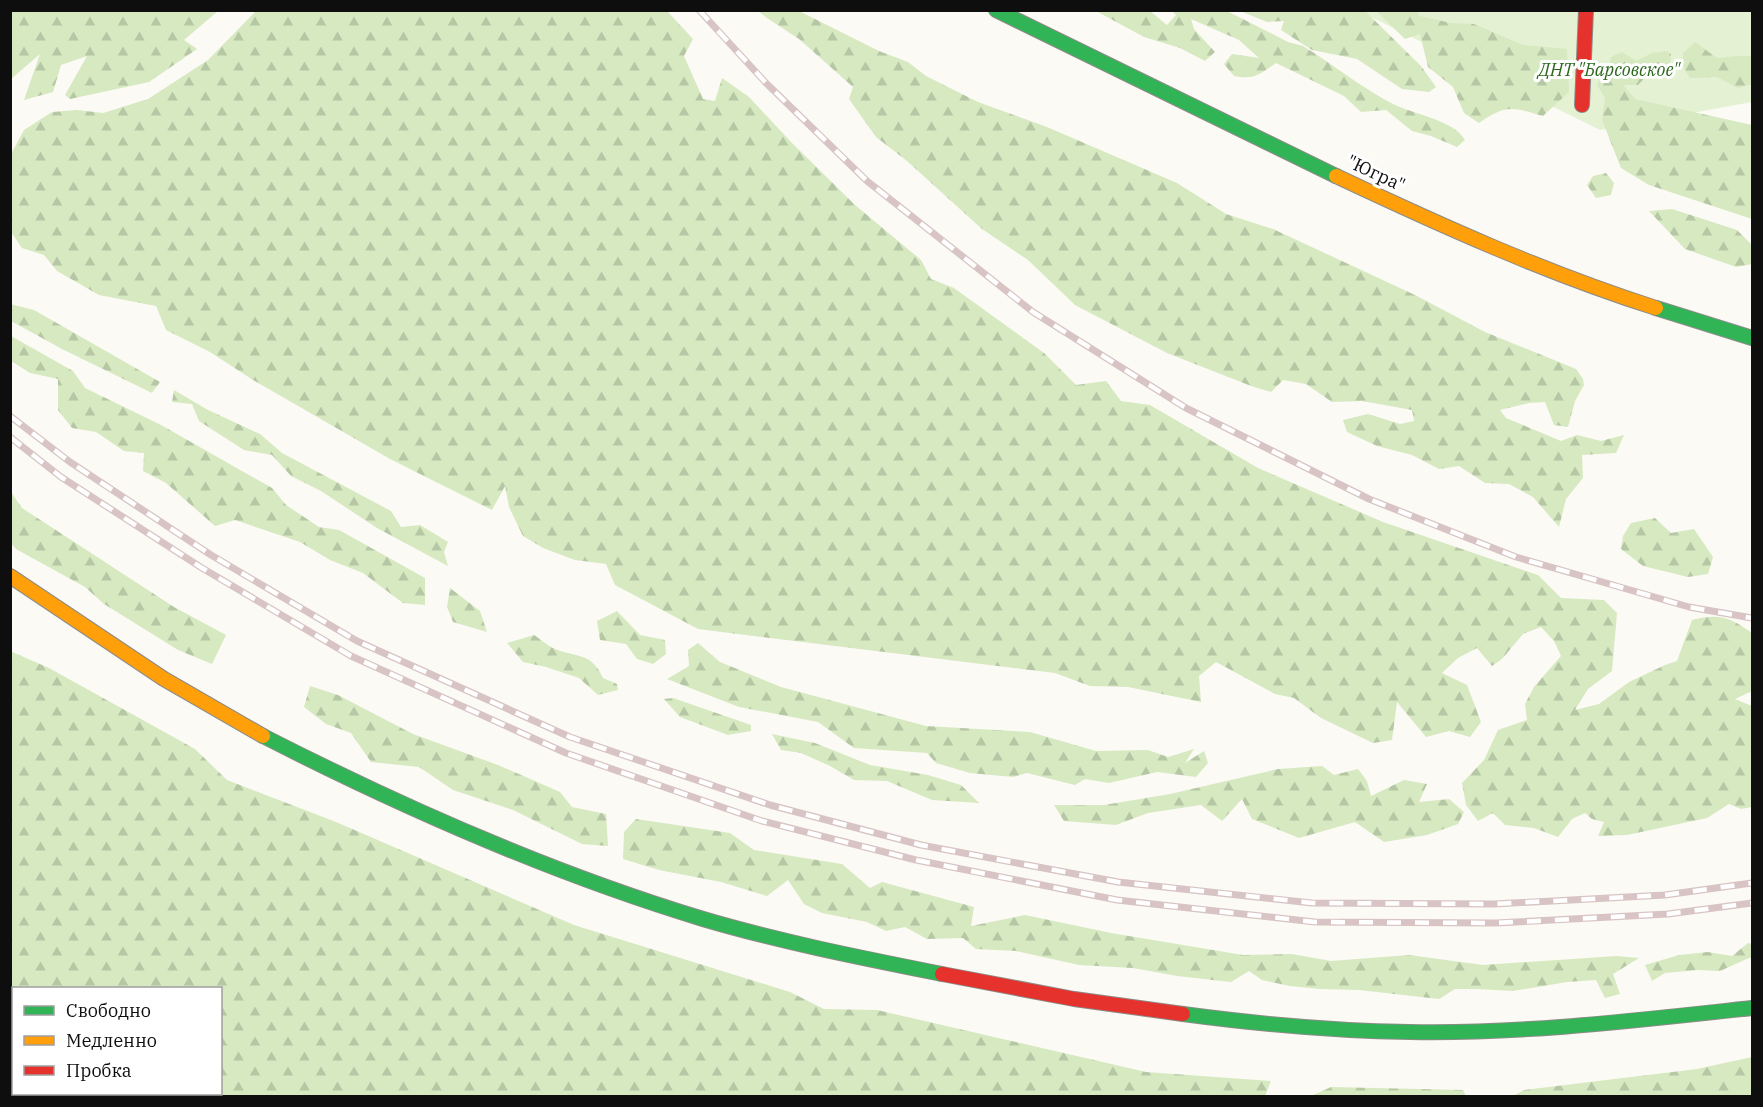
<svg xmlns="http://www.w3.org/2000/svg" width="1763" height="1107" viewBox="0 0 1763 1107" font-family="'IBM Plex Serif',serif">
<defs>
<pattern id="forest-firs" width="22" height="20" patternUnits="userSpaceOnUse" patternTransform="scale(1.5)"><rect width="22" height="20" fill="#d6e9c1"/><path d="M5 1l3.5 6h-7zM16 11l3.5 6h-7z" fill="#b6c7a5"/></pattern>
</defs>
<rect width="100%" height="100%" fill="#fcfaf4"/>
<path fill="#e5f1d3" d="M1359 11H1752V102L1600 130Z"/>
<path fill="url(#forest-firs)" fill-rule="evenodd" d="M11 10H218V11L184 40 197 49 149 82 70 99 65 95 87 56 61 65 53 92 24 100 40 54 11 79Z
M256 11H667L693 39 684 56 703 99 715 101 722 78 749 97 792 143 855 205 921 260 931 279 954 288 1044 353 1076 385 1106 381 1121 401 1150 405 1258 468 1383 522 1538 575 1561 598 1604 600 1617 613 1612 671 1588 689 1575 710 1599 704 1629 682 1665 665 1677 661 1692 620C1719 613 1730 617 1752 633V691L1735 699 1752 706V807L1741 809 1729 804 1707 818 1627 835 1598 836 1604 822 1592 819 1585 813 1572 819 1558 837 1534 828 1505 825 1493 813 1478 821 1466 805 1462 783 1484 760 1498 730 1527 720 1525 704 1534 687 1561 656 1554 641 1541 627 1523 634 1502 659 1492 666 1477 648 1458 658 1442 673 1467 685 1481 722 1470 737 1449 731 1426 737 1397 702 1392 740 1373 743 1321 718 1294 698 1275 694 1216 662 1199 676 1201 702 1128 687 1090 686 1055 673 698 629 615 585 606 564 575 560 543 548 523 536 509 507 505 486 492 510 390 459 253 380 210 352 166 330 156 306 99 295 57 271 44 255 22 248 11 232V154L24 130 52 112 77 110 103 113 148 99 208 60Z
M758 11H799L879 51 908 62 926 76 978 102 1047 127 1177 183 1226 214 1273 229 1415 295 1485 332 1576 369 1583 379 1584 385 1575 401 1568 427 1554 425 1545 402 1529 403 1500 410 1506 418 1561 441 1577 435 1601 441 1624 435 1616 453 1582 455 1583 478 1566 499 1559 527 1533 497 1509 484 1485 483 1459 466 1439 469 1412 455 1377 446 1347 432 1343 420 1368 414 1400 424 1414 421 1412 410 1362 401 1332 402 1306 384 1283 380 1271 392 1251 386 1167 353 1075 305 1028 260 982 229 907 161 876 137 849 99 853 87 799 39 767 18Z
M1096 11H1150L1167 25 1176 15 1172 11H1227L1288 42 1303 46C1334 65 1362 88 1393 104 1412 114 1454 120 1465 140L1457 147 1431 136 1412 131 1386 110 1361 112 1344 96 1276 63C1260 74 1255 80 1234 76L1224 64 1232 54 1259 58 1239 40 1191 19 1194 29 1215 52 1205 61 1180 48 1144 37Z
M1240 11H1365L1421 66 1436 87 1429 92 1402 89 1357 59 1312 50 1281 30 1284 21 1267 22Z
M1376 11H1417L1420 16 1451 23 1474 24 1523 45 1567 49 1569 92 1543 116C1512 107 1506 104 1479 123L1464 113 1453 87 1428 67 1420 34 1405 39Z
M1695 42 1717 58 1737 56H1752V84L1738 88 1717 77 1690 78 1683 67V53Z
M1666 51 1671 54 1670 68C1655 69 1648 74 1638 85H1623L1635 99 1752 125V219L1649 185 1621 168 1602 120 1605 98 1597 85 1601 77 1608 74 1611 57 1622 52 1636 61 1652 53Z
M1606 173 1614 183 1611 195 1596 198 1587 185 1593 176Z
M1672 209 1737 230 1752 245V264L1736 267 1685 249 1649 211Z
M10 304 34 310 160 382 152 393 62 349 11 321Z
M11 336 73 371 85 388 161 425 272 488 286 505 319 527 339 530 425 578V605L403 603 363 573 330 560 300 542 235 520 215 526 166 483 143 471 144 453 124 451 96 432 72 428 58 410V379L30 373 11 361Z
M174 390 208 410 260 434 282 453 391 511 401 527 420 525 448 542 444 552 448 566 377 528 321 491 291 476 272 455 244 450 199 421 192 404 172 402Z
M11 492 22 508 174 607 226 635 212 664 178 650 104 604 85 587 16 549 11 543Z
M1655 518 1671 533 1694 529 1713 557 1708 574 1688 577 1643 566 1621 549 1623 536 1631 523Z
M450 588 480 611 487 632 453 622 447 607Z
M617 611 640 635 665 640 666 654 653 664 637 659 626 644 600 640 597 621Z
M534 635C540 639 547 645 553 648 575 658 591 651 603 678L617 684 618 690 598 695 579 678 546 667 523 662 507 643Z
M698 643 720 662 781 687 926 726 1030 732 1096 751 1148 750 1168 757 1194 749 1185 763 1204 751 1208 763 1196 777 1157 772 1109 783 1085 779 1075 785 1027 773 1013 777 970 773 936 763 927 753 854 748 818 722 739 707 667 679 689 666 688 650Z
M10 651 49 668 195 749 227 780 336 822 574 925 790 992 824 1009 877 1010 1146 1072 1271 1081 1265 1096H11ZM14 988H220V1094H14Z
M310 686 338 695 413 734 498 765 560 792 572 807 606 814 608 846 582 844 513 810 453 790 419 767 371 762 351 733 326 724 304 707Z
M673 698 751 725V731L728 735 680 717 664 699Z
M772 734 815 743 870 765 928 775 961 785 979 803 932 800 887 781 854 780 830 766 801 753 781 750Z
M1322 766 1334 775 1358 769 1367 781 1371 796 1404 780 1427 784 1419 802 1449 799 1464 812 1458 824 1427 835 1384 842 1355 822 1299 838 1252 819 1242 799 1222 821 1201 805 1148 813 1116 825 1064 821 1054 805H1104L1170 794 1278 769Z
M636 819 730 833 754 850 842 864 870 888 882 882 974 907 971 926 1025 915 1111 933 1243 955 1292 954 1331 961 1409 955 1483 965 1617 956 1639 958 1613 974 1620 994 1605 998 1596 980 1567 982 1513 991 1477 989H1455L1439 999 1359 990 1320 989 1290 986 1262 980 1249 971 1231 982 1177 976 1133 968 1079 965 1016 951 976 949 963 938 927 939 905 927 886 931 867 922 822 913 804 904 788 880 767 896 721 882 659 870 623 859 624 832Z
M1748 943 1752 944V958H1749L1720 971 1697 970 1665 973 1652 981 1645 965 1679 955 1708 952 1732 956Z
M1752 1057V1096H1513L1524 1090 1697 1069Z
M1331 1087 1463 1090 1466 1096H1311Z"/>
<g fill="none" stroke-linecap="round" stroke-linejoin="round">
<defs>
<path id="fast" d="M996 10 1336 176
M1656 308 1752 338
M263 736C404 808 551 873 703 919 781 942 862 958 942 974
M1183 1014C1258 1024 1334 1031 1410 1032 1525 1034 1639 1020 1752 1008"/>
<path id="slow" d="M1336 176C1440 225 1546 273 1656 308
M10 576 164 679 263 736"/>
<path id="jam" d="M1582 105 1586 10
M942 974 1074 999 1183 1014"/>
</defs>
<use href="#fast" stroke="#8c8b88" stroke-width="16"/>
<use href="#slow" stroke="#8c8b88" stroke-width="16"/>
<use href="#jam" stroke="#8c8b88" stroke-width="16"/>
<use href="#fast" stroke="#30b455" stroke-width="14"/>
<use href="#slow" stroke="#ff9f0a" stroke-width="14"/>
<use href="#jam" stroke="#e5322d" stroke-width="14"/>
<defs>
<path id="rail" d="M699 10 766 83 867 181 1033 312 1186 408 1369 499 1516 557 1689 607 1752 618
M10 416 70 462 211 555 357 641 570 737 770 805 921 845 1118 882 1312 903 1494 904 1665 895 1752 883
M10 437 61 477 202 568 351 656 566 753 762 821 916 860 1117 900 1315 922 1496 923 1668 914 1752 903"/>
</defs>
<use href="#rail" stroke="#d8c4c5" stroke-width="7"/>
<use href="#rail" stroke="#fff" stroke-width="4.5" stroke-dasharray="14" stroke-linecap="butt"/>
</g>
<g text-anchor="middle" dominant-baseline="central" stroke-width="6" stroke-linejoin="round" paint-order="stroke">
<g font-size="18" font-style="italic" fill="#2c681d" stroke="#fff">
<text x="1609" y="69">ДНТ "Барсовское"</text>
</g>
<g font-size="18" fill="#0e0e0e" stroke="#fff">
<text transform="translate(1376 173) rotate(25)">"Югра"</text>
</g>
</g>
<rect width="1763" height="1107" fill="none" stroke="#0e0e0e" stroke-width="24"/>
<rect x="12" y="987" width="210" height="108" fill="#ffffff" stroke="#9f9f9f" stroke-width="1.5"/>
<rect x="24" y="1006" width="30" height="9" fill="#30b455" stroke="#9f9f9f" stroke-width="1.5"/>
<text x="66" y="1017" font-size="18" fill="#0e0e0e">Свободно</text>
<rect x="24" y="1036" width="30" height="9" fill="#ff9f0a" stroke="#9f9f9f" stroke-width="1.5"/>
<text x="66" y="1047" font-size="18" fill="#0e0e0e">Медленно</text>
<rect x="24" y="1066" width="30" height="9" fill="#e5322d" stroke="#9f9f9f" stroke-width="1.5"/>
<text x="66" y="1077" font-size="18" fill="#0e0e0e">Пробка</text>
</svg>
